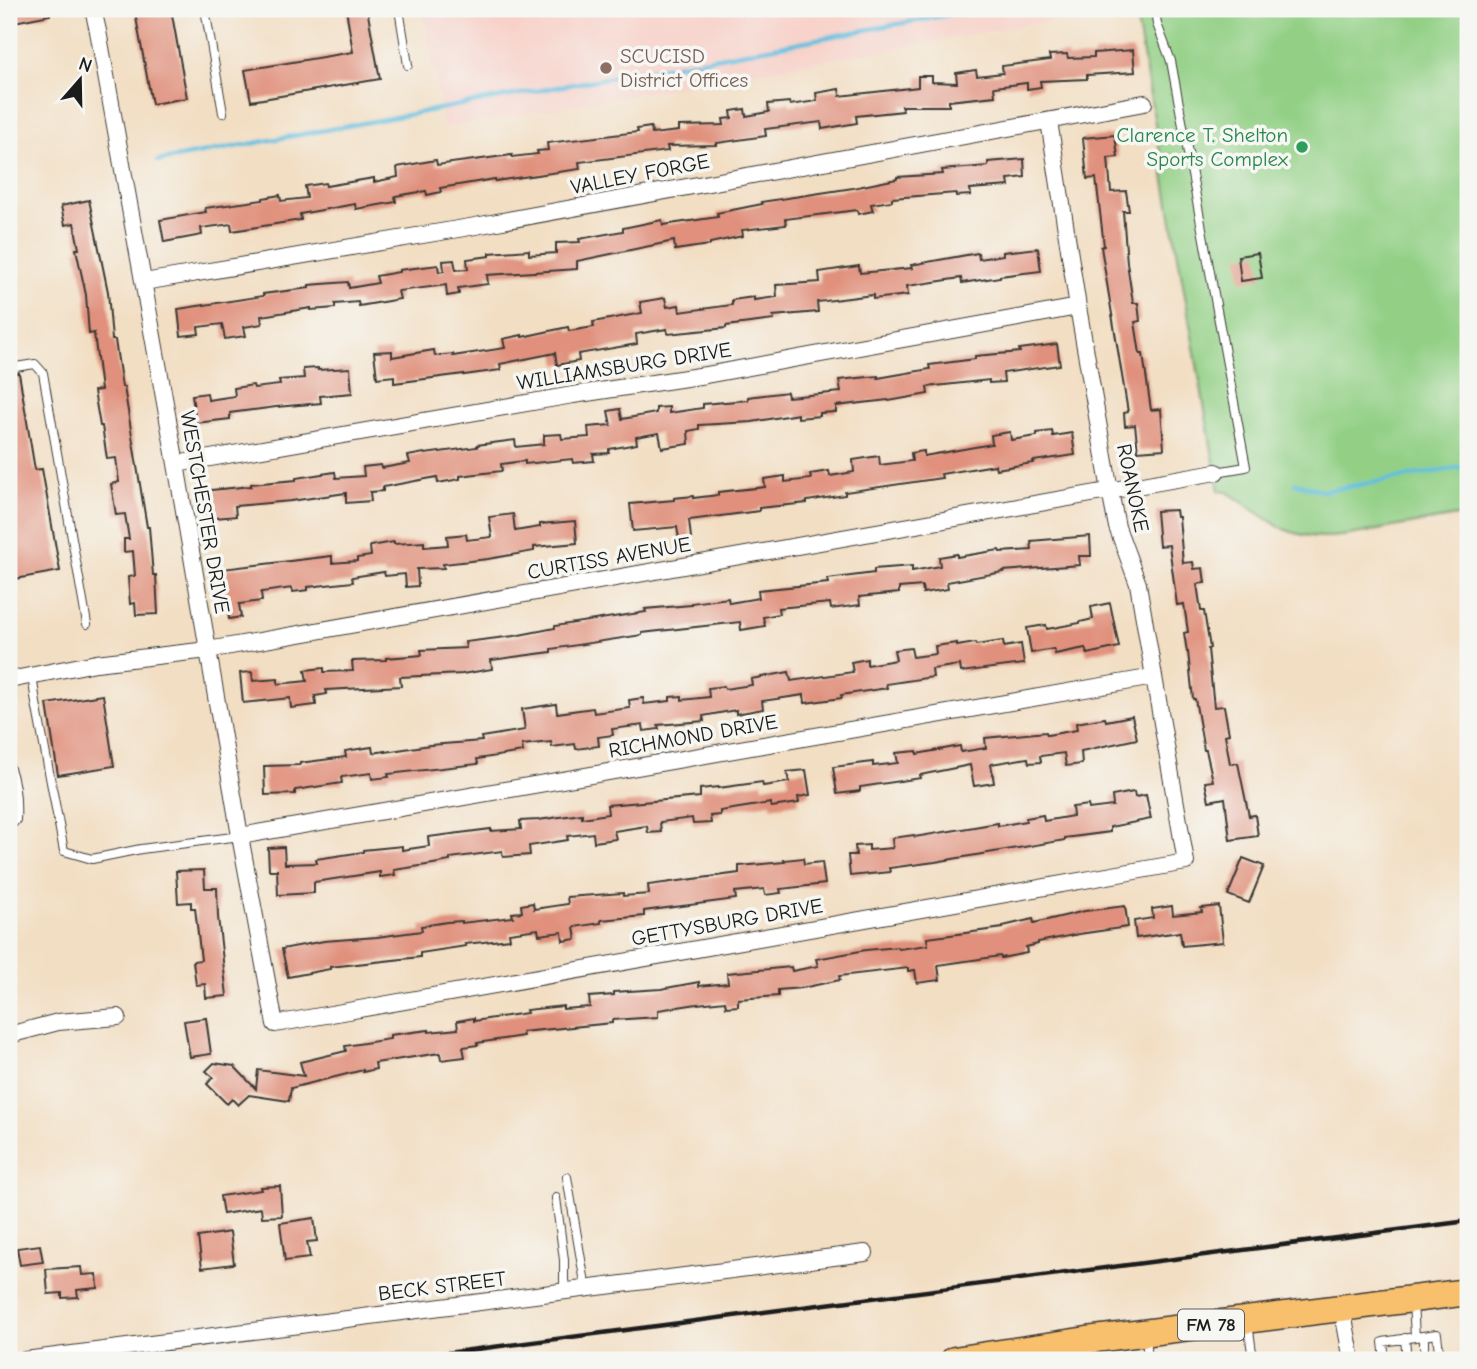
<svg xmlns="http://www.w3.org/2000/svg" width="1477" height="1369" viewBox="0 0 1477 1369" font-family="'Comic Neue',sans-serif">
<rect width="100%" height="100%" fill="#f6f6f2"/>
<filter id="ink" filterUnits="userSpaceOnUse"><feTurbulence type="fractalNoise" baseFrequency=".0143" numOctaves="2"/><feDisplacementMap in="SourceGraphic" scale="14" xChannelSelector="R" yChannelSelector="G"/><feConvolveMatrix kernelMatrix="1 2 1 2 8 2 1 2 1" color-interpolation-filters="sRGB"/></filter>
<filter id="wash" filterUnits="userSpaceOnUse"><feTurbulence type="fractalNoise" baseFrequency=".00686" numOctaves="4" result="noise"/><feDisplacementMap in="SourceGraphic" scale="28" xChannelSelector="R" yChannelSelector="G"/><feGaussianBlur stdDeviation="1.57" result="paint"/><feColorMatrix in="noise" values="0 0 0 0 0 0 0 0 0 0 0 0 0 0 0 0 0 1.4 0 .05"/><feComposite in="paint" operator="in"/></filter>
<g filter="url(#wash)">
<rect width="100%" height="100%" fill="#f2dec3"/>
<path fill="#f7d1c9" d="M423 9H1114L444 128Z"/>
<path fill="#93d086" stroke="#587651" stroke-width="2" d="M1135 9H1468V514C1441 519 1415 523 1388 528 1351 535 1317 544 1281 528L1227 492 1219 491Z"/>
<g fill="none" stroke-linecap="round" stroke-linejoin="round">
<path stroke="#60bede" stroke-width="4.5" d="M158 161 979 9
M1295 483 1324 491 1468 466"/>
</g>
<g id="blocks">
<path fill="#e0907b" d="M9 9H50V15L9 23Z
M152 9H171L187 98 152 104 135 12Z
M346 9H367L380 79 251 101 245 70 353 52Z
M1133 50 1135 72 1087 75V79L1040 81 1041 87 1027 89V83L994 87 995 96 949 101V106H902L903 111 856 116 857 123 822 129 821 122 765 129 766 136 717 143V145L667 146 668 151 579 162 580 169 495 181V179L440 188 441 192 427 195 426 191 395 196 396 202 356 209 355 204 300 214 301 220 232 231 231 224 201 228 202 235 164 242 160 220 206 212 205 208 263 200V198L280 195 281 201 307 198 305 186 325 183 326 186 374 178V182L398 177 397 167 436 160 437 165 512 155V157L538 154 537 151 548 150 547 143 638 132 637 129 651 127 652 134 679 131V126L724 125 723 119 732 118 731 111 745 109 746 116 769 112 768 104 789 102 790 105 817 101 816 93 839 89 840 96 918 87V76H932V82L957 83 956 73 976 70 977 76 1003 73 1002 66 1050 60 1049 55 1067 54 1068 58 1094 57V53Z
M1115 135 1118 157 1108 158 1111 192 1126 191 1129 211H1123L1127 263 1133 303H1138L1140 321 1135 322 1140 354H1143L1151 410 1161 409 1164 449 1138 451 1135 425 1125 426 1124 413 1128 412 1101 247 1104 246 1096 178 1087 179 1083 138Z
M1024 159 1025 177 1008 179 1009 186 970 189 971 195 956 196V193L892 198V201L871 204 873 211 858 214 857 210 785 219 786 225 742 230 743 236 710 243V245L675 250 674 241 577 261V269L487 275 488 284 458 288 459 294 447 296 446 285 398 291 400 299 359 306 358 302 335 304V308L311 310V308L261 316 262 324 244 327 246 336 225 339 222 324 198 327 199 334 181 336 178 309 263 296V294L309 288V285L348 282 349 288 378 283 376 276 399 272V270L438 265 439 272 444 271 443 261 454 260 456 270 468 269 467 259 490 256V253L529 250V255L556 253V243L580 242 579 239 623 231V228L662 220 663 225 718 217 717 213 762 204 761 202 853 188 897 179V177L943 174 942 170 988 166V162Z
M89 200 108 292 112 340H115L122 387H124L147 527H149L153 575H156L158 614 136 615 135 603 130 604 128 577 135 576 133 551 124 552V539H129L125 514 116 515 111 484 119 482 116 458 107 459 102 426H100L94 391 101 390 94 333 89 334 86 295 76 249H79L74 223 65 225 61 206Z
M1038 248 1041 271 1000 276V277L962 283 961 278 907 286 908 295 873 299V295L817 302 818 312 773 316 774 320 726 326V328L668 334 667 329 636 334 637 344 578 354 579 361 557 365 555 353 500 364 501 370 464 375V374L394 383V376L377 378 374 352 392 351V357L434 350 435 356 453 354V356L505 348 503 339 522 335V337L568 327 569 331 594 327 593 322 642 313 640 302 665 298 667 307 679 305 680 312 732 305V300L754 297V300L777 297 776 285 820 282 819 272 859 266 860 273 912 268 911 265 978 253 979 259 1003 255V252Z
M1258 253 1262 278 1241 281 1238 256Z
M1057 344 1060 365 1003 373 1004 382 989 383V380L927 387 928 394 889 401 888 400 836 406V412L820 413V416L798 418V414L752 422 699 425V429L688 431 689 444 662 448 659 433 636 437 637 444 609 449V453L593 454 594 461 573 463 572 459 525 464V461L501 464 502 471 460 476V479L438 483 437 477 383 487V491L370 492 371 501 346 503V493L291 501 235 506 236 516 205 519 202 491 251 486V484L296 480V478L335 472 336 478 364 476 363 467 381 465 382 468 410 463 408 456 424 453 425 454 477 447V445L515 440 516 447 544 444V435L561 434 562 439 589 437 588 427 611 425 608 411 620 409 622 419 656 413V408L669 407V413L703 408V404L748 400V397L787 392 788 397 841 392 839 380 878 376V378L930 369 929 365 975 359V356L1020 352 1019 349Z
M318 368V370L350 368 352 393 320 396 321 403 276 407 230 413V419L196 423 192 395 207 393 208 400 235 396 234 388 253 385 254 388 280 385 279 380 304 378 303 369Z
M19 373 35 470 42 469 60 571 9 580V374Z
M1052 431 1053 436 1072 433 1075 455 1033 461V463L996 469 995 465 941 474 942 478 845 492V495L807 501V503L759 508V511L689 520 691 538 679 539 677 527 633 531 630 504 674 500V498L693 496V498L718 495V492L765 487 764 479 785 476V482L811 479 810 474 829 471 830 476 854 472 853 460 879 456 880 465 912 461 911 453 924 451V456L992 444 991 435 1010 432 1011 440 1037 436V433Z
M1176 510 1177 517H1179L1183 563 1193 562 1194 569 1203 568 1205 583 1197 584 1201 611H1204L1210 648 1208 649 1214 707 1224 706 1229 734 1225 735 1230 764 1238 763 1249 816 1255 815 1258 836 1230 840 1225 798 1209 801 1205 782 1213 781 1206 750H1204L1195 699H1193L1188 652H1187L1184 633 1188 632 1184 604 1177 605 1169 545 1159 546 1156 511Z
M513 514 515 531 540 527V524L575 521 577 543 534 547V551L488 559 443 564 444 568 417 569 418 586 406 587 405 574 385 576 384 572 352 577 353 582 308 587V590L293 592 292 588 261 592 262 601 239 604 241 617 229 619 222 569 332 556V563L357 561V558L371 556 370 546 394 542V544L424 542V547L448 545 447 536 466 534 467 540 492 537 489 517Z
M1090 536 1091 556H1079L1080 565 1003 571V572L947 582 948 589 923 593 922 586 899 588V593L859 597 860 605 831 609 830 603 778 608 779 614 763 617 765 626 741 630 740 622 642 633V635L551 649V652L491 660 492 669 462 674 400 677 401 686 326 690 327 694 315 696 316 705 291 708 290 698 243 703 240 673 252 672 253 681 278 679V684L307 681 305 670 324 668V672L353 671 352 661 386 660V658L422 655 421 650 466 648 465 642 514 636 555 628V626L646 612 645 609 691 605V603L728 598 729 603 759 598 758 590 828 583 827 579 874 573V569L912 566V571L940 566 939 557 957 554V557L999 550 1000 552 1032 550 1031 541Z
M1110 603 1119 647 1087 654 1085 648 1055 654 1054 649 1031 653 1027 628 1046 625 1047 629 1080 623V622L1093 619 1091 607Z
M1003 641 1004 647 1021 644 1024 664 961 672 960 665 932 669 933 677 886 684 887 688 841 695 842 698 805 703 804 695 762 701 763 709 736 714V710L703 716 704 721 658 725 659 729 644 731 643 725 612 729 613 735 598 737 599 746 576 749 575 744 552 747 551 742 522 745 523 752 477 759 478 764 388 774 389 777 372 779 371 773 341 777 342 783 295 790V794L265 795 264 766 300 765V763L346 757 345 751 372 747 373 753 385 751V752L430 745 482 741 481 737 525 730 522 709 556 704 557 713 593 708 594 713 630 708 629 700 643 698 644 704 670 701V697L682 696V700L709 697 708 688 724 686 725 689 752 685 751 679 789 672 791 681 853 672 851 662 867 659V665L896 660 894 650 911 648 913 657 936 654 935 646 957 643V646L975 643 976 645Z
M103 695 114 766 58 775 47 704Z
M1132 716 1137 739 1081 751 1082 764 1066 766 1064 753 1040 756 1041 762 1029 763 1028 758 991 764 994 783 974 786 970 765 920 775 921 778 860 787V791L837 794 833 767 873 762V766L898 763 896 753 917 751V754L960 746 961 752 986 748 985 738 1046 732 1047 735 1077 730 1076 723 1105 718 1106 721Z
M806 770 810 795 798 797 799 803 771 807V803L720 811V815L710 816 711 823 693 824 692 818 660 822 661 832 648 833 647 826 614 831 616 839 594 842 593 833 567 836 568 840 529 846 530 855 503 857 502 851 450 858V861L433 864 394 870 395 875 380 877V872L314 882V893L278 895 277 870H269L268 848 284 847 285 864 317 863 316 859 363 852V850L402 846V850L429 846 428 837 491 829V831L521 829 520 821 538 820 582 814V818L608 814 607 805 700 797V789L718 787V788L762 782 763 786 789 782 787 772Z
M1134 792 1135 797 1146 795 1151 819 1110 827V832L1065 838V840L935 862 889 868 890 872 850 876 848 855H856L855 846 869 845V850L893 848 892 838 914 835 915 837 998 823V826L1026 821V818L1043 815 1044 821 1073 816 1072 807 1088 805 1089 809 1113 806 1112 796Z
M803 858 804 864 822 862 825 884 780 889 781 893 765 895 764 889 735 892 736 899 644 911V916L601 920V923L574 927 576 939 563 941 562 932 539 935 538 929 509 933 510 939 465 944 466 946 420 953V957L330 967V969L288 977 282 949 324 941 377 937 422 931 421 926 447 922 462 921V923L513 917 512 913 522 912 521 905 533 903 534 909 568 904 567 897 623 893V896L649 894 648 885 739 873V866L785 862 784 860Z
M1243 858 1264 866 1249 903 1228 895Z
M204 870 205 888H217L218 917 227 996 206 998 205 984 196 985 193 961 201 960 195 908H191V902L178 903 176 871Z
M1125 906 1128 927 1079 934 1038 942V944L1026 947 1027 953 1001 958 1000 956 938 965 940 980 917 983 915 970 908 971V968L839 976 840 980 802 988 778 990V996L738 999V1006L726 1007 725 1001 697 1004 658 1010V1017L612 1020V1023L522 1032 523 1036 477 1043 478 1045 463 1047 465 1057 441 1060 440 1053 375 1063 376 1069 363 1072V1070L291 1088 289 1101 249 1095 238 1105 232 1099 227 1104 207 1084 213 1077 206 1071 214 1063 234 1066 256 1089 258 1070 304 1076 300 1062 346 1051 345 1046 390 1039V1035L429 1030V1032L458 1029 457 1021 474 1018V1021L527 1013 526 1010 563 1006V1009L590 1007 589 997 614 995V992L661 989 699 982V986L728 983 727 973 791 967 792 971 818 966 816 959 866 950 898 947 899 949 928 945 927 938 1003 928V926L1033 919 1034 923 1085 911Z
M1172 906 1173 915 1202 912 1201 908 1219 906 1223 942 1182 946 1180 932 1136 938 1134 921 1153 918 1152 909Z
M206 1018 211 1054 190 1057 184 1021Z
M280 1186 282 1216 262 1217 261 1208 223 1214 220 1196 261 1190 260 1187Z
M314 1218 317 1241 307 1242 310 1258 285 1261 280 1223Z
M230 1232 234 1264 202 1268 198 1237Z
M40 1245 43 1262 20 1265 17 1248Z
M81 1267 82 1275 97 1274 98 1288 77 1290 78 1297 62 1298V1293L48 1294 46 1269Z"/>
</g>
</g>
<g filter="url(#ink)">
<use href="#blocks" fill-opacity="0" stroke="#3c3935" stroke-width="2"/>
<g fill="none" stroke-linecap="round" stroke-linejoin="round">
<defs>
<path id="service" d="M205 9 223 113
M399 9 408 65
M1155 9 1157 24 1171 61 1246 467 1216 472
M9 368 35 364 43 373 87 624
M32 675 36 703 64 851 92 859 141 849 240 836
M9 766C16 783 17 801 16 820L9 827
M567 1177 586 1289
M556 1198 564 1260V1291
M1413 1302 1415 1337 1437 1334 1440 1360
M1248 1323 1253 1360
M1147 1336V1360
M1424 1336V1347
M1405 1338 1406 1350
M1087 1342 1088 1360
M1385 1360 1383 1342 1415 1337"/>
<path id="minor" d="M93 9 98 31 176 464 240 836 275 1024 1186 862 1138 584 1117 527 1110 491 1078 307 1049 121
M144 282 470 227 1144 103
M176 464 573 395 706 375 1078 307
M9 680 96 663 208 650 1216 472
M240 836 1154 677
M9 1035 58 1022 118 1017
M1342 1308 1352 1360
M25 1360 865 1253"/>
<path id="primary" d="M954 1360 1087 1340 1468 1292"/>
</defs>
<use href="#service" stroke="#3c3935" stroke-width="10"/>
<use href="#minor" stroke="#3c3935" stroke-width="18"/>
<use href="#primary" stroke="#3c3935" stroke-width="29"/>
<use href="#service" stroke="#fff" stroke-width="8"/>
<use href="#minor" stroke="#fff" stroke-width="16"/>
<use href="#primary" stroke="#f8bf6c" stroke-width="26"/>
<path stroke="#1c1c1c" stroke-width="4.5" d="M393 1360 1468 1221"/>
</g>
</g>
<circle fill="#8d6e63" stroke="#f6f6f2" stroke-width="2.5" cx="606" cy="68" r="7"/>
<circle fill="#2e9e5b" stroke="#f6f6f2" stroke-width="2.5" cx="1302" cy="147" r="7"/>
<g text-anchor="middle" dominant-baseline="central" stroke-width="7" stroke-linejoin="round" paint-order="stroke">
<rect fill="#f6f6f2" stroke="#5d5d5c" stroke-width="2" x="1178" y="1309.5" width="66" height="31" rx="5"/>
<g font-size="19" font-weight="bold" fill="#1c1c1c">
<text x="1211" y="1325">FM 78</text>
</g>
<g font-size="21" fill="#785e54" stroke="#f6f6f2" text-anchor="start">
<text x="620" y="56">SCUCISD<tspan x="620" dy="24">District Offices</tspan></text>
</g>
<g font-size="21" fill="#27864d" stroke="#f6f6f2" text-anchor="end">
<text x="1288" y="135">Clarence T. Shelton<tspan x="1288" dy="24">Sports Complex</tspan></text>
</g>
<g font-size="21" fill="#1c1c1c" stroke="#f6f6f2">
<text transform="translate(640 174) rotate(-11)">VALLEY FORGE</text>
<text transform="translate(624 366) rotate(-9)">WILLIAMSBURG DRIVE</text>
<text transform="translate(1133 488) rotate(78)">ROANOKE</text>
<text transform="translate(205 512) rotate(80)">WESTCHESTER DRIVE</text>
<text transform="translate(609 558) rotate(-10)">CURTISS AVENUE</text>
<text transform="translate(693 736) rotate(-10)">RICHMOND DRIVE</text>
<text transform="translate(727 922) rotate(-10)">GETTYSBURG DRIVE</text>
<text transform="translate(442 1286) rotate(-7)">BECK STREET</text>
</g>
</g>
<rect width="1477" height="1369" fill="none" stroke="#f6f6f2" stroke-width="35"/>
<g transform="translate(80 80) rotate(20)" stroke="#f6f6f2" stroke-width="5" paint-order="stroke">
<path d="M0-5L12 26L0 18L-12 26Z" fill="#1c1c1c"/>
<text y="-10" font-size="19" font-weight="bold" text-anchor="middle" fill="#1c1c1c">N</text>
</g>
</svg>
